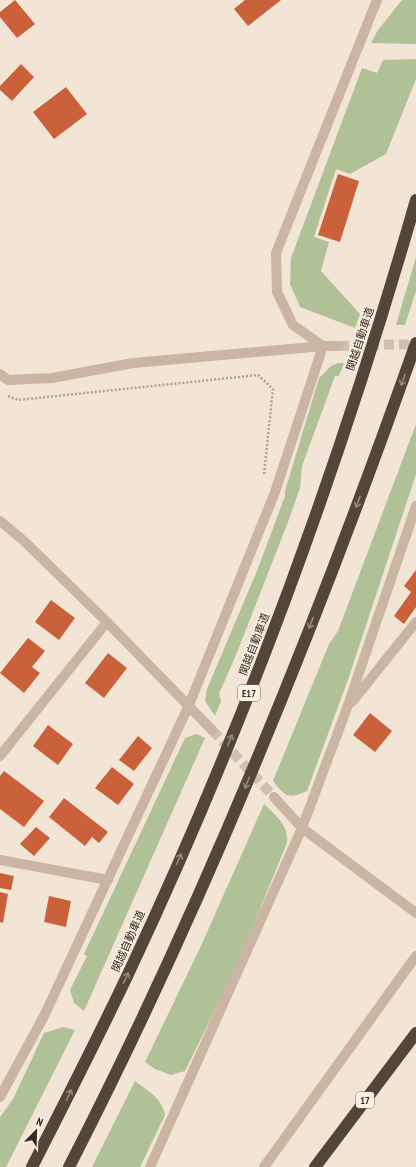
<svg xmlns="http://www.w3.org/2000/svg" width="416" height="1167" viewBox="0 0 416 1167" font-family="'PT Sans Narrow','Noto Sans JP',sans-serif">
<rect width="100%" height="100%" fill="#f2e5d6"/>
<path fill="#b1c196" d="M402 0H416V44L371 43 378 30Z
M416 59V79L386 154 350 174 336 169 314 237 329 242 321 271 360 314 355 328 300 307 290 284 291 258 362 68 377 73 383 60Z
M416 257V291L405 325H396Z
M338 363H344L339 376H335L302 466 300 488 288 522 238 650 219 694 221 701 215 716 205 701 207 689 257 571 285 496V491L319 378 331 366Z
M416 424V474L349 677 307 791C288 800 285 796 273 781L329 644 338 631Z
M196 734 205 738 84 1011 74 1003 70 990 87 956 84 954 185 738Z
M264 804C276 816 289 825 287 843L236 967 185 1071 171 1075 155 1069 145 1062 200 948Z
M63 1027 75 1030 6 1167H0V1117L13 1099 44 1033Z
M135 1081C148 1091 162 1098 165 1115L140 1167H92Z"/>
<path fill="#cb613a" d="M15 0 35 24 17 38 0 17V12Z
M245 0H281L248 26 234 9Z
M21 64 34 77 12 101 0 90V86Z
M66 87 87 114 54 139 33 112Z
M338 174 359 181 340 242 318 235Z
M416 570V607L404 624 394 616 411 592 404 586Z
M51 600 75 618 59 640 35 622Z
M28 638 45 651 32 667 40 673 24 693 0 673Z
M108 653 127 668 104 698 85 683Z
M370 713 392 731 375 752 353 735Z
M48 725 73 744 58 765 33 746Z
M138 736 152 748 134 771 119 760Z
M112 767 134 784 118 805 95 788Z
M4 771 44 801 24 827 0 809V776Z
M64 798 108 832 99 843 92 837 85 846 49 817Z
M36 827 50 838 34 856 20 844Z
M0 873 14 876 11 890 0 888Z
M0 892 8 894 3 923 0 922Z
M49 896 71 901 66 927 44 922Z"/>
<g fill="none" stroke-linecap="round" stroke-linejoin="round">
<path stroke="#ccc0b3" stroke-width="10" stroke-dasharray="10 5" stroke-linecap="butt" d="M339 346 416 344
M212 730 274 797"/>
<path stroke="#b59f8c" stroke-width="2.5" stroke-dasharray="2 2" stroke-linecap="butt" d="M8 396 18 400 258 375 273 389 264 474"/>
<path stroke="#cab5a2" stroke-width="10" d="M323 346 293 325 277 292 276 253 377 0
M0 374 8 380 52 378 133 363 323 346H339
M0 521 24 541 107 622 212 730
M352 702 416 622
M0 756 107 622
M274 797 302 828 416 913
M0 860 108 880
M0 1097 45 1014 189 705 275 492 323 346
M150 1167 302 828 347 708 416 506
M264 1167 416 956"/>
<path stroke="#55443b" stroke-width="12" d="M32 1167C65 1102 99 1036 130 970 246 723 341 462 416 200
M69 1167C205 902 317 624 416 343
M315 1167 416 1033"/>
</g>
<defs><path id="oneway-shaft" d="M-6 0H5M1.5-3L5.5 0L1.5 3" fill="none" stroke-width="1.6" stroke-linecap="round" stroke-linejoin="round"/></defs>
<g stroke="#97887e">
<use href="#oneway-shaft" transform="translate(403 380) rotate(110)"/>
<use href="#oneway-shaft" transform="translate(358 502) rotate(110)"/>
<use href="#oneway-shaft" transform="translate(311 623) rotate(111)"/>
<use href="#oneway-shaft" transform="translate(230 740) rotate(-68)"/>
<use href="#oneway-shaft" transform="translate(247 783) rotate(112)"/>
<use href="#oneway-shaft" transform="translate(179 859) rotate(-66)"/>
<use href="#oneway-shaft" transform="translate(126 978) rotate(-64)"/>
<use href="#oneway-shaft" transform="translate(69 1095) rotate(-64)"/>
</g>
<g text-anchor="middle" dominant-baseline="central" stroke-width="3" stroke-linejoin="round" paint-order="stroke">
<g fill="#f9efe2" stroke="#6f655e" stroke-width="1">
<rect x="238" y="685" width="22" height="16" rx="3"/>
<rect x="356" y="1092" width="18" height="16" rx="3"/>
</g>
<g font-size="10" font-weight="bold" fill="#342a25">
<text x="249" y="693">E17</text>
<text x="365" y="1100">17</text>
</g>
<g font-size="11" fill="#342a25" stroke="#f9efe2">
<text transform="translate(360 339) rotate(-72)">関越自動車道</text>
<text transform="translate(254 644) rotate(-69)">関越自動車道</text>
<text transform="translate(128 941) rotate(-66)">関越自動車道</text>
</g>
</g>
<g transform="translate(36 1131) rotate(23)" stroke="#f9efe2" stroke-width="3" paint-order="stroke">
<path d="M0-3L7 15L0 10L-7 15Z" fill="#342a25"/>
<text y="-6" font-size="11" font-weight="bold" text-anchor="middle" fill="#342a25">N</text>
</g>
</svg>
